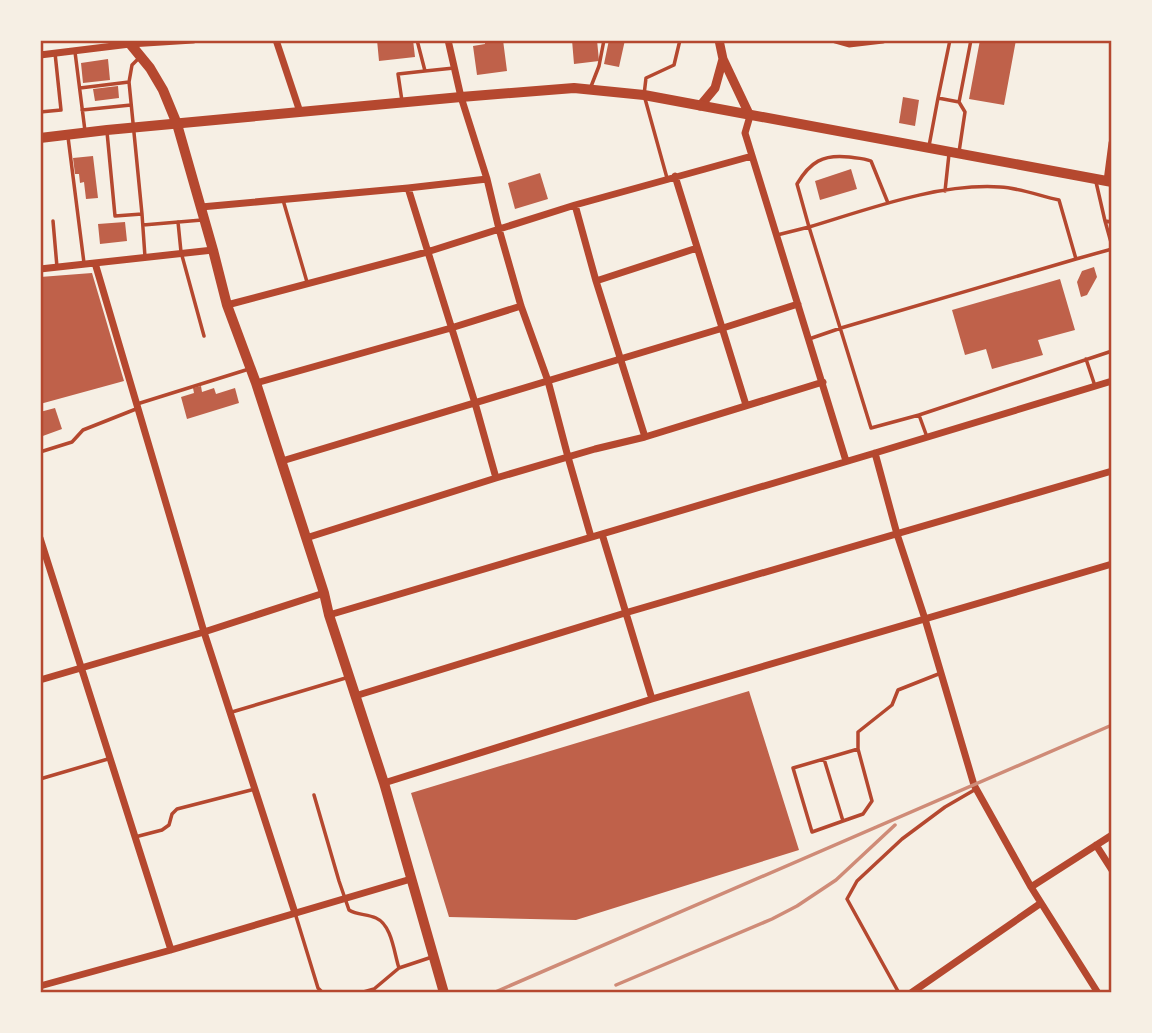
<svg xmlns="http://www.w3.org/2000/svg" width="1152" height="1033" viewBox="0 0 1152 1033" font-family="'Sofia Sans Condensed',sans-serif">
<rect width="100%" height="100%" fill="#f6efe4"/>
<path fill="#bf614a" d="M377 40H413L415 57 379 61Z
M485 40H503L507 71 477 75 473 46 485 44Z
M572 40H597L599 61 574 64Z
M609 40H625L619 67 604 64Z
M980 40H1016L1004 105 969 99Z
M108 59 110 80 83 83 81 63Z
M118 86 119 98 95 101 93 89Z
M903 97 919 100 915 126 899 123Z
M93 156 98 198 86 199 84 182 80 183 79 174H75L73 158Z
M851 169 857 189 820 200 815 181Z
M540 173 548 199 515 209 508 183Z
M125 222 127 241 100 244 98 224Z
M1094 267 1097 277 1087 295 1081 297 1077 282 1082 271Z
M92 273 124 381 40 404V277Z
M1060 279 1075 330 1038 340 1043 355 992 369 986 349 965 355 952 310Z
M201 386 202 392 214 388 216 394 235 388 239 403 187 419 181 397 194 393 193 388Z
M55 408 62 429 40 437V412Z
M749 691 799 850 576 920 449 917 411 793Z"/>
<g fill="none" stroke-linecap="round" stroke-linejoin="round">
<path stroke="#b5482f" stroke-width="3.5" d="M75 52 85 131
M138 59 132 65 129 82 142 214
M425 71 454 68
M80 88 129 82
M590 89 599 66 604 40
M938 98 950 40
M402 101 398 74 425 71 417 40
M959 102 971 40
M82 110 131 105
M40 112 61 110 55 53
M107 132 115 216 142 214 145 257
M68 137 84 263
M929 146 938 98 959 102 965 112 959 152
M667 178 644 95 646 78 674 65 680 40
M1096 182 1105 221 1112 222
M945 191 949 154
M283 200 307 282
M53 221 57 267
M1105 221 1112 246
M178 222 181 252 204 336
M143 225 202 220
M777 235 809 227 797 184C810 162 823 154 849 157 856 158 864 158 871 161L888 203
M1076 259 1112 249
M809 339 841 328 1076 259 1059 200C1040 196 1020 188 1000 187 938 183 869 209 809 227L871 428 919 415 927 437
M1086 359 1095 386
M137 404 249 369
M919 415 1112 351
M40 452 72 442 83 430 136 409
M232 712 349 677
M824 759 843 821 812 832 793 768 858 749
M40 779 108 759
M314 795 339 881 349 910C357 915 367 914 376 918 392 925 394 953 399 968
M843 821 863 814 872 801 858 749V732L892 705 898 690 941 673
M135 837 162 830 169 825 172 814 177 809 255 789
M295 913 318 988 323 993
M360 993 374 989 399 968 432 957
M899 993 847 899 857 881 902 839 945 807 976 789"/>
<path stroke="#b5482f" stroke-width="7" d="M276 40 300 112
M448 40 461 97 487 179 499 229 521 306 548 381 568 457 591 537
M835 40 849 44 883 40
M40 55 130 44 193 40
M750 116 745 133 846 461
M675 176 746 405
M1107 181 1112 143
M408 188 475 403 496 478
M575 205 596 281 645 437
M201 207 408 188 487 179
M95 263 204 632 295 913
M40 269 213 250
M596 281 697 248
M227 305 427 252 575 205 752 156
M256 383 451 328 521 306
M875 453 897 534 925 619 974 785 1031 887 1098 993
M282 461 723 328 798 304
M602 534 652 699
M40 538 171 950
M306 538 496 478 595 449 645 437 823 382
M329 615 875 453 1112 381
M40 680 204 632 324 593
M355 696 625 613 1112 471
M384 783 652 699 1112 564
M1096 845 1112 870
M1031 887 1112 835
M40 986 171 950 411 879
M911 993 1041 903"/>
<path stroke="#b5482f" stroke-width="9" d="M719 40 723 59
M700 106 715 88 723 59 750 116"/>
<path stroke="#b5482f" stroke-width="10" d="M127 40 150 68 163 90 177 124 213 250 227 305 256 383 324 593 329 615 384 783 444 993"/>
<path stroke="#b5482f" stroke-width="10" d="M40 138 107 130 461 97 574 88 644 95 1112 182"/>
<path stroke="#cf8b77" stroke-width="3.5" d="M616 985 772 919 797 906 836 880 895 825
M493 993 1112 725"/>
</g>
<rect width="1152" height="1033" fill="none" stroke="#f6efe4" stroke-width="84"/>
<rect x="42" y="42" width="1068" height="949" fill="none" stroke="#b5482f" stroke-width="2.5"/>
</svg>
